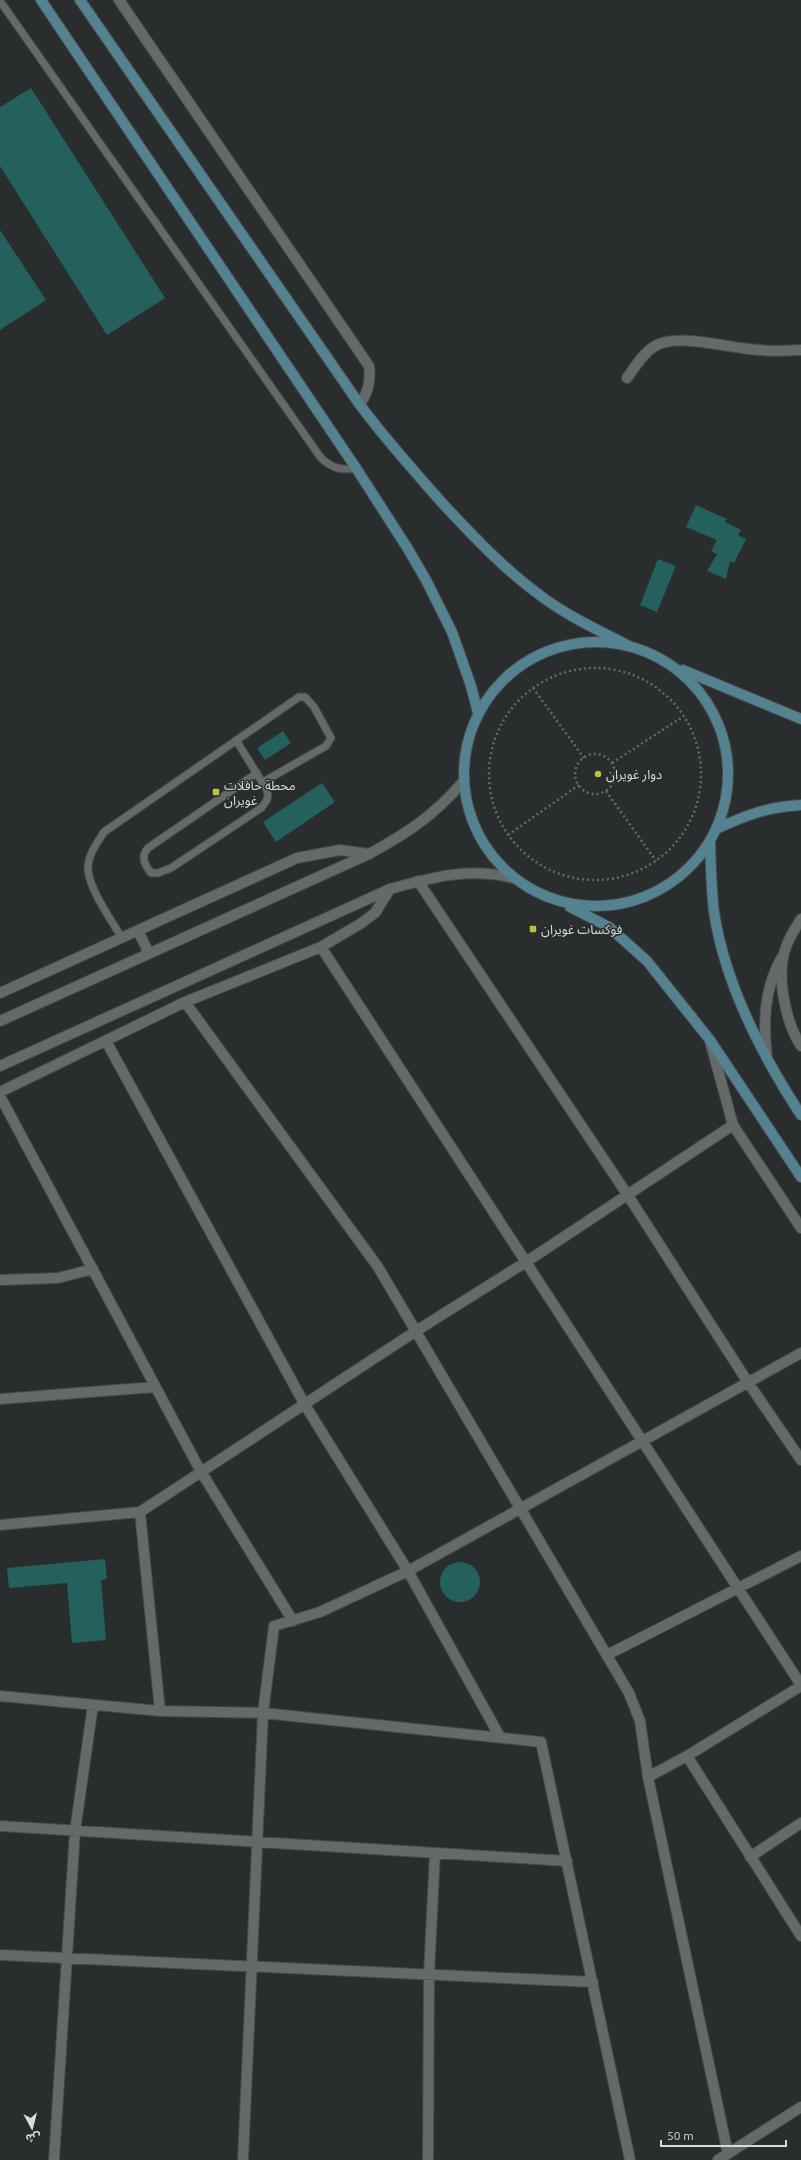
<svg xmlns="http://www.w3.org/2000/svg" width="801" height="2160" viewBox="0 0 801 2160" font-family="Ubuntu,'Noto Sans Arabic',sans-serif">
<rect width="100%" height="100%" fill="#292d2e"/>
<path fill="#24605c" d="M31 88 165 298 107 335 0 166V107Z
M0 230 46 300 0 330Z
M696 505 727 519 725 522 741 530 738 535 746 539 734 563 730 561 726 579 707 571 717 554 711 551 717 540 686 527Z
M658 559 676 566 657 612 640 605Z
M283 731 291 743 265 760 257 748Z
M322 783 335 802 276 842 263 822Z
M105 1559 107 1579 101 1580 106 1640 72 1643 67 1583 9 1588 7 1568Z
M440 1582a20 20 0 1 1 40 0a20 20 0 1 1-40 0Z"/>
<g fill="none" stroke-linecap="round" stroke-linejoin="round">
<defs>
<path id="service" d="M0 1 321 458C332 468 341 471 356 468
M236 740 267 790C269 798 267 801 261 808L171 868 158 873H151C145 865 140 857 148 848L257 773
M122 938C112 921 88 888 88 868 88 855 97 843 104 832L299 697H305L314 707 331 738 326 746 263 782"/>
<path id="minor" d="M119 0 369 366C371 382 368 391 360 405
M627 378C635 367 643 353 655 346 677 333 725 347 749 349 766 351 784 351 801 350
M418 881 627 1194 749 1384 801 1460
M801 919C795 928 787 942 784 953 777 980 786 1023 801 1046
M321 947 801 1685
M0 993 297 858 340 850 369 854
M185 1002 378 1267 629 1693 640 1721 648 1777 728 2154
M106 1041 305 1405 408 1571 500 1737
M710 1041 733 1125 801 1228
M767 1058C763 1023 764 988 782 957
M0 1092 185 1002 321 947 360 924 375 913 390 889
M0 1096 200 1470 293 1621
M0 1280 58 1278 93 1269
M0 1399 155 1387
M140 1512 160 1711
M0 1525 140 1512 416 1331 526 1262 733 1125
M607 1655 801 1556
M0 1696 160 1711 263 1713 541 1742 630 2160
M687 1756 801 1936
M648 1777 687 1756 801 1686
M0 1826 567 1861
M750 1857 801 1823
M0 1955 593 1982
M54 2160 75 1831 93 1705
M243 2160 263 1713 274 1626 320 1612 408 1571 801 1353
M428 2160 429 1974 435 1853"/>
<path id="tertiary" d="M138 931 149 953
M0 1021 369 854C409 832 433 816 463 782
M0 1066 390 889C433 877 469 867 513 878
M718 2160 801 2107"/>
<path id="secondary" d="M41 0 356 468 408 549 426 580 452 632 471 686 478 713
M80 0 360 405C386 440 415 472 444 505 475 538 505 570 541 596 569 617 600 631 631 647
M464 774a132 132 0 1 1 264 0a132 132 0 1 1-264 0Z
M683 670 801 719
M716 829C746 815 768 807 801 805
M710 842C711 865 711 888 714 912 725 984 761 1054 801 1115
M570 907 609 927 647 961 710 1040 801 1177"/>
</defs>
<use href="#service" stroke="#464849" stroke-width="9"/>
<use href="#minor" stroke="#464849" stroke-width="12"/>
<use href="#tertiary" stroke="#464849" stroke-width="12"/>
<use href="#secondary" stroke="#464849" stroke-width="12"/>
<path stroke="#646869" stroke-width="2.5" stroke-dasharray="2 3" stroke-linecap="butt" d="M489 774a106 106 0 1 1 212 0a106 106 0 1 1-212 0Z
M533 688 584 758
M575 774a20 20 0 1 1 40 0a20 20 0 1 1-40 0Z
M612 763 684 716
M606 791 656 861
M508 835 579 785"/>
<use href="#service" stroke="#65696a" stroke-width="7"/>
<use href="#minor" stroke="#65696a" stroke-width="10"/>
<use href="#tertiary" stroke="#65696a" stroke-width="10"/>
<use href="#secondary" stroke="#548291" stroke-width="10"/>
</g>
<g fill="#bcbf44" stroke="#292d2e" stroke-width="1.5">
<circle cx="598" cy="774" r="4"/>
<rect x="212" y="788" width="8" height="8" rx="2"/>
<rect x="529" y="925" width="8" height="8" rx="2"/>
</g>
<g text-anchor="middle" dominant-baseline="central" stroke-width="3" stroke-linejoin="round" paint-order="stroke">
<g font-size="13" fill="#d9dbdc" stroke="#292d2e" text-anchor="start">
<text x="606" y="774">دوار غويران</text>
<text x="224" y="785">محطة حافلات<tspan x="224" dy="15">غويران</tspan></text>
<text x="541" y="929">فوكسات غويران</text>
</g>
</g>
<g transform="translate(32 2128) rotate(173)" stroke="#292d2e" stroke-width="3" paint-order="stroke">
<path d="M0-3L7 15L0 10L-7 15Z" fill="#d9dbdc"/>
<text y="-6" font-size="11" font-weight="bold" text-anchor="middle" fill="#d9dbdc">ش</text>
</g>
<path d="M661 2140v6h125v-6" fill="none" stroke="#d9dbdc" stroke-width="2"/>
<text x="667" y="2140" font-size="12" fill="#d9dbdc" stroke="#292d2e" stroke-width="3" paint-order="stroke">50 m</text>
</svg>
